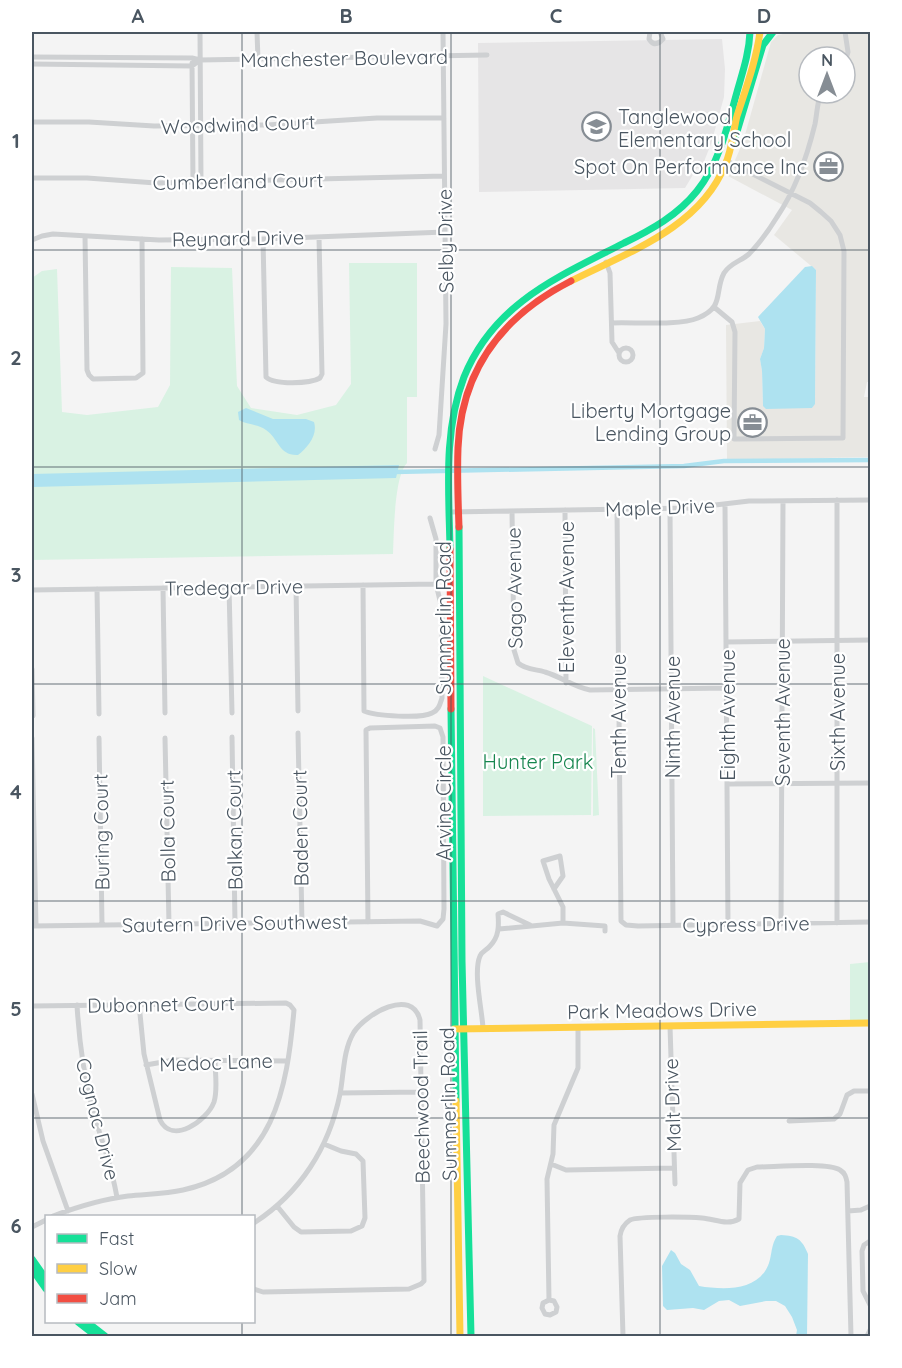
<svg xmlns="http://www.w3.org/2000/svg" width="902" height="1368" viewBox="0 0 902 1368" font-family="Quicksand,sans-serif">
<rect width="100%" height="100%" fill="#f4f4f4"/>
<path fill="#e8e7e3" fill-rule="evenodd" d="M793 32H870V382H867L864 397H870V457L727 460 726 325 760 321 765 329 764 348 760 359 762 371 763 406 812 408 815 403 816 270 774 235 792 210 728 176 743 142 771 42 778 35ZM809 57H845V93H809Z"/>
<path fill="#e6e5e6" d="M722 39 725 69 724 97 711 144 701 169 697 168 685 188 479 192 478 43Z"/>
<path fill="#d9f2e3" d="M349 263H417V397H407V463C394 476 394 534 393 554L32 560V278L42 271 57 269 62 412 87 415 158 407 170 385 171 267 232 268 237 386 251 408 297 415 336 405 351 384Z
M483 676 592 726 591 815 483 816Z
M593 728 595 729 599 815 593 816Z
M870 962V1021H850V964Z"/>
<path fill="#aee2f0" d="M812 266 816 270 815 404 812 408 766 409 763 406 762 371 760 359 764 348 765 329 758 317 805 267Z
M246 408 273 419H306L314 422C318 435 308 447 298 455 279 456 279 439 266 430 259 424 247 425 239 420L238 412Z
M399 465 396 478 32 487V474Z
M781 1235C797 1236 802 1239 808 1254L807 1336H796L797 1330 792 1317 785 1306 776 1301H766L740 1306 729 1300 719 1301 704 1310 693 1308 667 1310 663 1306 662 1266 671 1250 675 1253 681 1264 690 1270 699 1286C723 1290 759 1292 769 1263 772 1254 771 1245 777 1236Z"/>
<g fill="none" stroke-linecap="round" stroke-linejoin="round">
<path stroke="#aee2f0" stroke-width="4.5" d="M394 472 684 466 724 461 870 460"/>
<path stroke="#ced0d2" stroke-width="5" d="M200 32 201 182
M257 32 258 60
M650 32 649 39C652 44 655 45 660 42L663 39 660 32
M32 57 192 58 200 60 487 55
M845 62 848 52 845 32
M192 63 193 183
M32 64 192 66 200 60
M32 122H89L154 126 267 125 377 118H444
M32 178H87L156 183 444 176
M85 236 87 370 89 375 93 379 136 378 143 373 142 239
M263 239 266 377C274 385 310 384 320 378L322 374 319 237
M32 240 42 236 53 234 159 240 263 239 445 232
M606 262 610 273 612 342 619 353
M714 307 732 322 735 332 734 439 843 438 844 251 840 235 831 221 821 212 810 203 727 161
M612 323C634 322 679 326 698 318 725 307 714 292 724 273 730 263 741 261 749 254 760 243 769 230 777 217 796 189 807 157 815 124 817 114 817 103 821 93
M619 355a7 7 0 1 1 14 0a7 7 0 1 1-14 0Z
M435 449 439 435 446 324 443 32
M725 505 728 925
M617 509 621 921 626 925 638 926 870 922
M670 509 673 925
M565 510 566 683
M512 511 514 650 518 663C526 670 536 669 545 672 562 677 573 687 590 690L727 688
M450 512 690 508 749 501 870 500
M363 585 364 711C376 716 421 719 432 713 439 710 440 704 442 698V609L436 584V539L430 518
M296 586 298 711
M229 587 232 713
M163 588 165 713
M97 589 99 714
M32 590 436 584
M726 642 870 640
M32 669 33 716
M298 733 302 923
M232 737 235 923
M32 738 36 926
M99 738 102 925
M165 738 169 924
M727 784 870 783
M554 889 563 876 560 856 543 861 549 879 563 907V923
M837 923V500
M781 924 783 501
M32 926 420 921 437 926 443 919 444 909 443 737 440 728 435 726 370 728 366 730 368 922
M499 929 563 923 605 926V931
M139 1004 144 1054 160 1120C172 1145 207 1121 214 1102 218 1090 215 1073 215 1060
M77 1005C79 1038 83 1071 91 1103 99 1135 112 1165 117 1198
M32 1006 286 1003 290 1005 294 1010C287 1089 274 1170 183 1190 165 1194 146 1194 128 1196 103 1199 77 1207 53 1216
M670 1026 675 1184
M483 1028C482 1010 473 972 480 956 482 951 487 950 490 946 499 937 499 926 498 914L503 912 530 925
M146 1065 174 1060 287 1061
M340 1093 421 1092
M32 1094 43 1141 68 1211
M789 1121 834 1119 840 1114 847 1095 854 1091H870
M551 1164 566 1170 674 1168
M277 1206 294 1227 301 1232 351 1231 362 1226 365 1218 363 1161 356 1154 341 1151 324 1144
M848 1211 861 1210 870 1206
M254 1223C300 1193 329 1148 340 1094 344 1073 343 1050 354 1032 366 1014 412 987 420 1020L424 1281 421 1284 409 1289 263 1292 254 1289
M32 1227 46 1220
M870 1241 864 1245 862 1251 863 1291 870 1305
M549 1300 554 1301 557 1307 556 1312 550 1315 545 1314 542 1308 543 1303 549 1300 547 1179 553 1154 554 1125 578 1068V1028
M623 1336 620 1236C621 1229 624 1224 630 1220 639 1216 690 1217 702 1218 715 1219 727 1226 739 1219L740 1183 748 1170 757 1167C774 1167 828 1162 840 1170 845 1173 846 1177 847 1182L851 1336
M867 1336 870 1330"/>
<path stroke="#16e098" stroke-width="7" d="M733 145 763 45 773 32
M459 527 462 961 471 1336
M450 549C449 491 443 432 464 377 494 303 558 277 624 243 651 230 678 215 697 191 717 166 726 133 734 103 740 79 749 57 750 32
M451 709 456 1101
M32 1259 46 1279
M32 1269 46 1289
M78 1322 96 1336
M87 1322 105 1336"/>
<path stroke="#ffcf43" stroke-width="7" d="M571 281C626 253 700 228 725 165 732 150 733 132 737 116 746 88 756 61 760 32
M454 1029 870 1023
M456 1101 460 1336"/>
<path stroke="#f24e42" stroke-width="7" d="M459 527C458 501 457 474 458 448 461 369 502 316 571 281
M450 549 451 709"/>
</g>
<path fill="none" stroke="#4a5661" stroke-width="1.5" stroke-opacity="0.55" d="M242 32V1216M451 32V1336M660 32V1336M32 250H870M32 467H870M32 684H870M32 901H870M32 1118H870M242 1322V1336"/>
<defs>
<symbol id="school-ring" viewBox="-11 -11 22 22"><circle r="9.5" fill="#fff" stroke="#868d94" stroke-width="1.5"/><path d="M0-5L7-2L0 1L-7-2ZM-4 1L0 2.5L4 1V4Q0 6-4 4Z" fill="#868d94"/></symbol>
<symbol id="office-ring" viewBox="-11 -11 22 22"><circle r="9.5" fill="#fff" stroke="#868d94" stroke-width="1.5"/><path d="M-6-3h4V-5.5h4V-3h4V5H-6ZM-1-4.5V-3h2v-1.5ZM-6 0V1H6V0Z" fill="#868d94"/></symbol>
</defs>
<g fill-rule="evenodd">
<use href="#school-ring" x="580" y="110" width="33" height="33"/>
<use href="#office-ring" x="812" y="150" width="33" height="33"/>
<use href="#office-ring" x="736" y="406" width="33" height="33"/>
</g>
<g text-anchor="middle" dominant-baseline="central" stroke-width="4.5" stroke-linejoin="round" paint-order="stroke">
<g font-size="20" fill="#4a5661" stroke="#fff">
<text transform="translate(344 58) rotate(-1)">Manchester Boulevard</text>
<text transform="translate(238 124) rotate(-2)">Woodwind Court</text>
<text transform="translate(238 181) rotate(-1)">Cumberland Court</text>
<text transform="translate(238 238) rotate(-1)">Reynard Drive</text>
<text transform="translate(445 241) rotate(-91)">Selby Drive</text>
<text transform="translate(660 507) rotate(-2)">Maple Drive</text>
<text transform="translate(234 587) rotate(-1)">Tredegar Drive</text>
<text transform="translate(514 588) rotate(-91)">Sago Avenue</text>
<text transform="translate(566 597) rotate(-90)">Eleventh Avenue</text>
<text transform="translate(443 618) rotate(-90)">Summerlin Road</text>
<text transform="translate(782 712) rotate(-90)">Seventh Avenue</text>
<text transform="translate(837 712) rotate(-90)">Sixth Avenue</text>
<text transform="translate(727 715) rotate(-90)">Eighth Avenue</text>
<text transform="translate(618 716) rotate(-90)">Tenth Avenue</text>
<text transform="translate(672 717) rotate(-90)">Ninth Avenue</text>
<text transform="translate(443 803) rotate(-90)">Arvine Circle</text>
<text transform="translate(300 828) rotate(-91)">Baden Court</text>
<text transform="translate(234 830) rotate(-91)">Balkan Court</text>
<text transform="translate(167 831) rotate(-91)">Bolla Court</text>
<text transform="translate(101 832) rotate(-91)">Buring Court</text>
<text transform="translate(235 923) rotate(-1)">Sautern Drive Southwest</text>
<text transform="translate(746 924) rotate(-1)">Cypress Drive</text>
<text transform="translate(161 1004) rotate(-1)">Dubonnet Court</text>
<text transform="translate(662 1010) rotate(-1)">Park Meadows Drive</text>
<text transform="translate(216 1062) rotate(-2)">Medoc Lane</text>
<text transform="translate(448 1104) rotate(-91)">Summerlin Road</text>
<text transform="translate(672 1105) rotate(-92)">Malt Drive</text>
<text transform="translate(421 1107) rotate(-91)">Beechwood Trail</text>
<text transform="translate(98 1119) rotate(76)">Cognac Drive</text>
</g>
<g font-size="20" fill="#4a5661" stroke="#fff" text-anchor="end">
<text x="618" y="116" text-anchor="start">Tanglewood<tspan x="618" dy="23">Elementary School</tspan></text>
<text x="807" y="166">Spot On Performance Inc</text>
<text x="731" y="410">Liberty Mortgage<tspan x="731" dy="23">Lending Group</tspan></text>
</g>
<g font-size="20" fill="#17864f" stroke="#fff">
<text x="538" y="761">Hunter Park</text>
</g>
</g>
<rect width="902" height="1368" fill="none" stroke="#ffffff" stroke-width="66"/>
<rect x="45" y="1215" width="210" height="108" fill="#ffffff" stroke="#b7bbc0" stroke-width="1.5"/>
<rect x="57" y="1234" width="30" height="9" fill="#16e098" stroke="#b7bbc0" stroke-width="1.5"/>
<text x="99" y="1245" font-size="18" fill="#4a5661">Fast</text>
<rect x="57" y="1264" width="30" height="9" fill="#ffcf43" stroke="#b7bbc0" stroke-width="1.5"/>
<text x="99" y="1275" font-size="18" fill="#4a5661">Slow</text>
<rect x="57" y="1294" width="30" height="9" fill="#f24e42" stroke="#b7bbc0" stroke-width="1.5"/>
<text x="99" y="1305" font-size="18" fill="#4a5661">Jam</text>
<g transform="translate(827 75)"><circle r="28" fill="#ffffff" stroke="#b7bbc0" stroke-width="1.5"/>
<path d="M0-4.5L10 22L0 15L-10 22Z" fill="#868d94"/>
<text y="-9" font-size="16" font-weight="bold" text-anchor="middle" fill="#4a5661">N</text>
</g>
<rect x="33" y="33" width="836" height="1302" fill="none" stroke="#4a5661" stroke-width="2"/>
<g font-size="20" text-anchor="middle" font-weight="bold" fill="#4a5661">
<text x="138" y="23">A</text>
<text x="346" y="23">B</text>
<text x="556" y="23">C</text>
<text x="764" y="23">D</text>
<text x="16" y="148">1</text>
<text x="16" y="365">2</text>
<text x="16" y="582">3</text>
<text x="16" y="799">4</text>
<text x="16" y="1016">5</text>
<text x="16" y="1233">6</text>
</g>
</svg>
